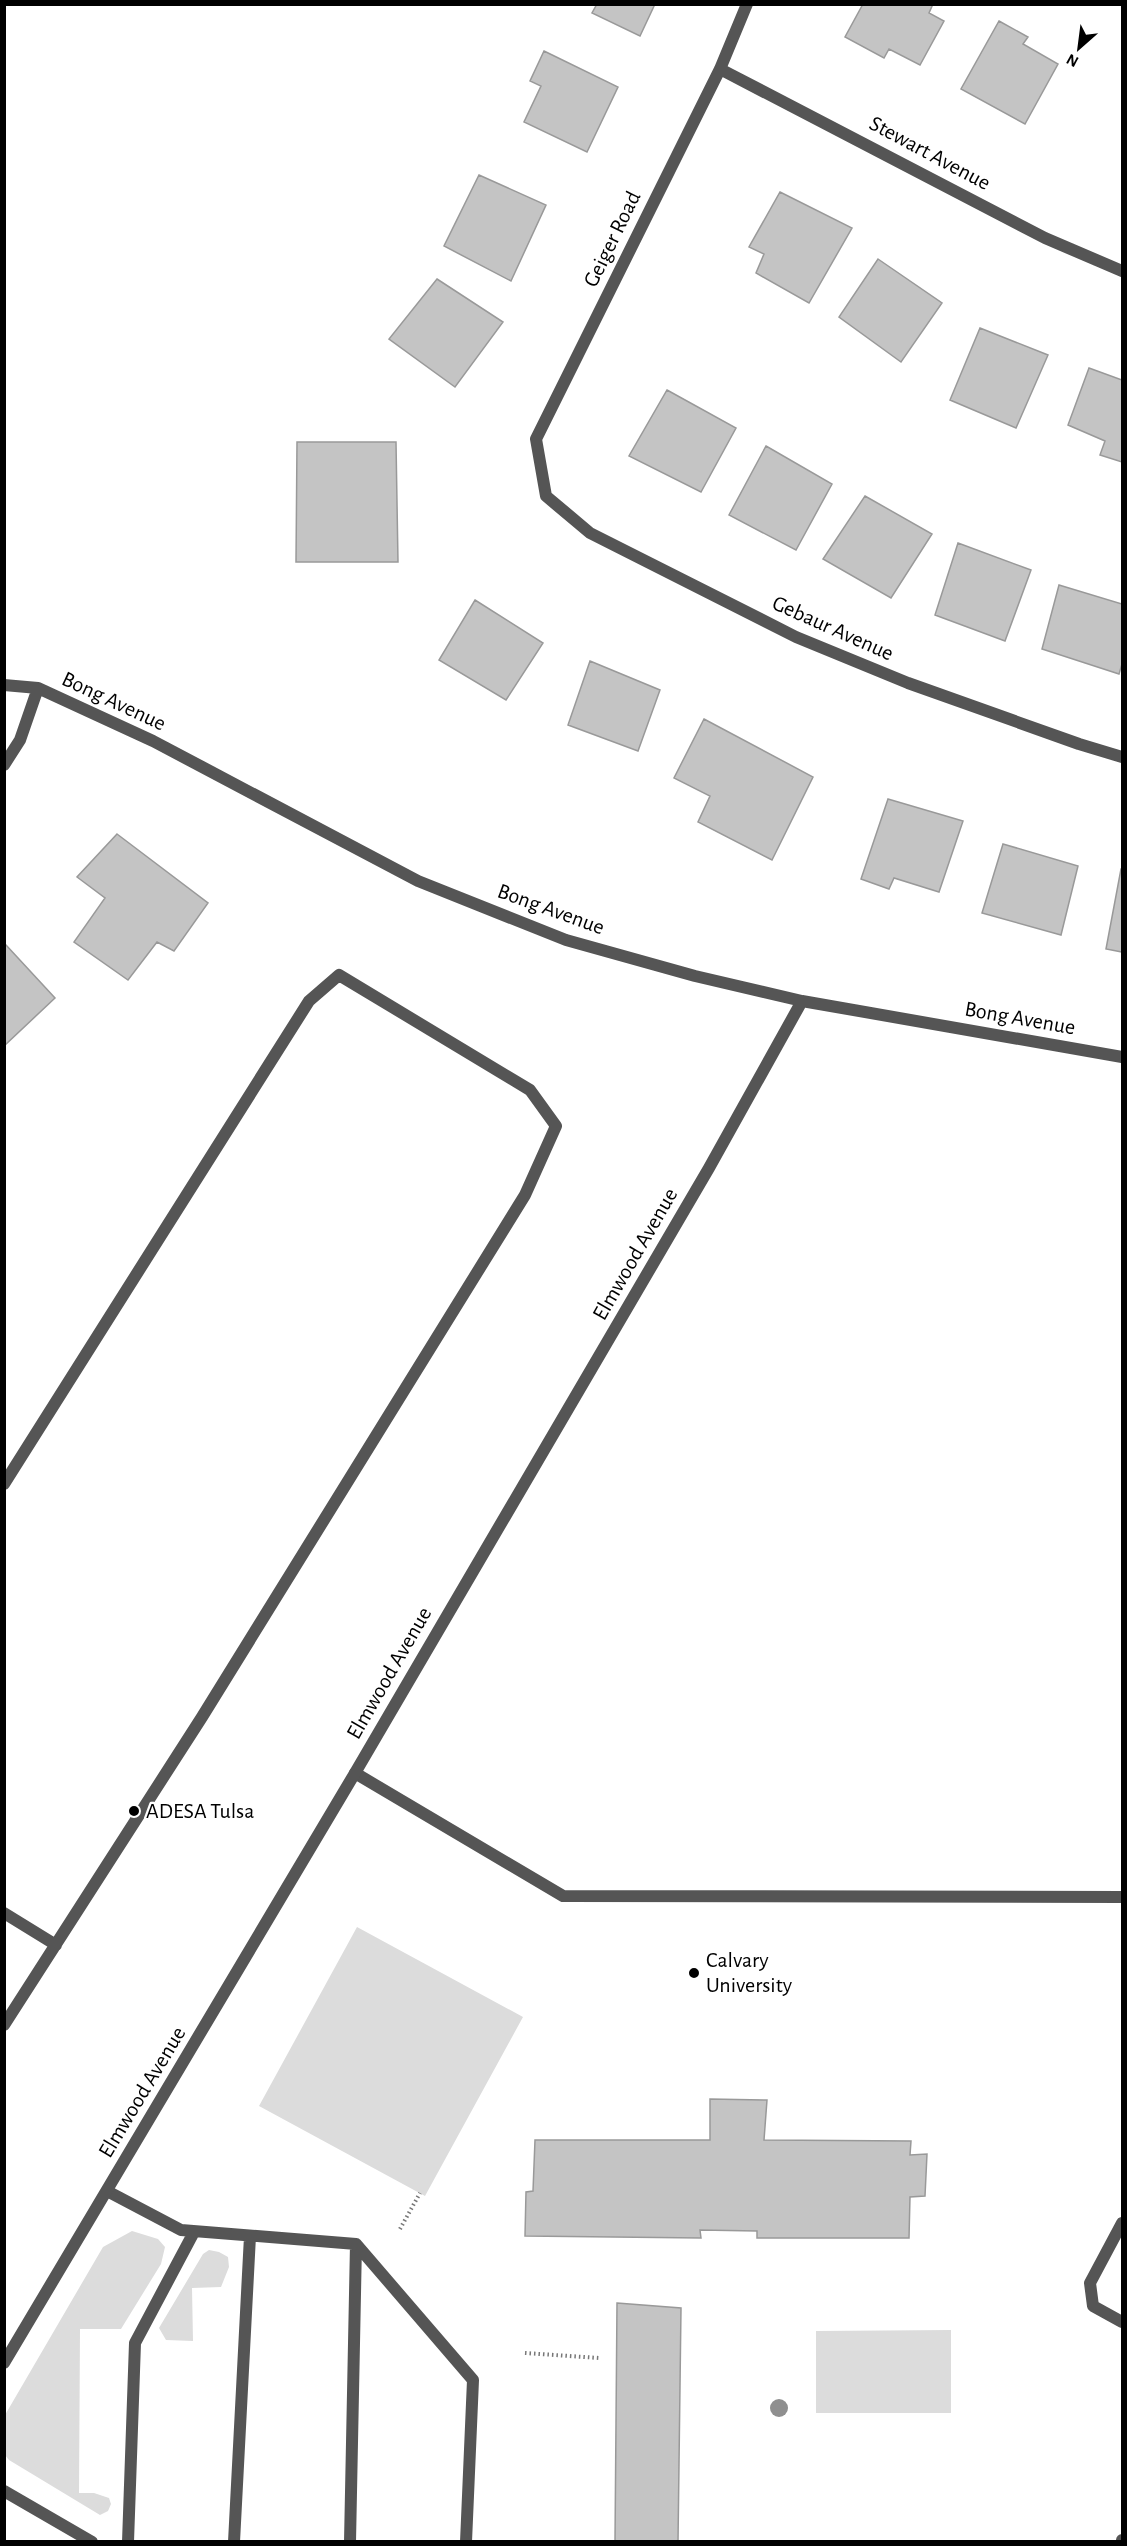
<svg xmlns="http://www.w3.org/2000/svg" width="1127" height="2546" viewBox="0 0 1127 2546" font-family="'Alegreya Sans',sans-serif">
<rect width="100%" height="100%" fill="#fff"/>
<path fill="#dcdcdc" d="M357 1927 523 2017 425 2196 259 2106Z
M132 2231 158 2239 165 2247 161 2264 121 2329H80L79 2493H94L109 2498 111 2504 108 2511 100 2515 9 2460 5 2455V2415L103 2247Z
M209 2250 219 2252 228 2257 229 2267 221 2287 192 2288 193 2341 166 2340 159 2328 203 2254Z
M951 2330V2413H816V2331Z"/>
<path fill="#c4c4c4" stroke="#999" stroke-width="1.5" d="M597 4H655L640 36 592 13Z
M863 4H933L929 13 944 21 920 65 889 49 884 58 845 37Z
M999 21 1028 37 1023 44 1058 64 1025 124 961 89Z
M544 51 618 87 587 152 524 122 541 86 530 81Z
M479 175 546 205 511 281 444 246Z
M780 192 852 228 809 303 756 273 764 254 749 247Z
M878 259 942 303 901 362 839 317Z
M437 279 503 322 455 387 389 339Z
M980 328 1048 355 1016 428 950 400Z
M1089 368 1122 380V462L1100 455 1105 441 1068 425Z
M667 390 736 428 701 492 629 456Z
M297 442H396L398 562H296Z
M766 446 832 484 796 550 729 515Z
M865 496 932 534 891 598 823 559Z
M958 543 1031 570 1005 641 935 615Z
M1059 585 1122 604V664L1119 674 1042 649Z
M475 600 543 643 506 700 439 660Z
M590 661 660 690 638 751 568 725Z
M704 719 813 777 772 860 698 822 710 796 674 778Z
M888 799 963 821 939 892 894 878 889 889 861 879Z
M117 834 208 903 174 951 157 942 128 980 74 942 105 898 77 877Z
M1003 844 1078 866 1061 935 982 913Z
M1121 869H1122V952L1106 949Z
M6 945 55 998 4 1046V947Z
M710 2099 767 2100 764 2140 911 2141 910 2155 927 2154 925 2196 910 2197 909 2238H757V2231L700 2230 701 2238 525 2236 526 2192 533 2191 535 2140H710Z
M617 2303 681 2308 678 2542H615Z"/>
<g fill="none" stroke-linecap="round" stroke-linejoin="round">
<path stroke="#777" stroke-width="4" stroke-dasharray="1.5 3" stroke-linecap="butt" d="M400 2229 420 2193
M525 2353 599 2358"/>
<path stroke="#555" stroke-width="12" d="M4 1484 309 1001 339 975 530 1090 556 1126 525 1195 202 1717 4 2025
M355 1773 563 1896 1122 1897
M4 1913 56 1945
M107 2191 181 2230 356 2244 473 2380 466 2542
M1122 2223 1090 2283 1093 2306 1122 2322
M4 2491 92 2542
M128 2542 135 2343 194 2232
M234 2542 250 2236
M350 2542 356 2244"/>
<path stroke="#555" stroke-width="12" d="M747 4 720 69 536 439 546 496 590 533 796 637 908 683 1079 744 1122 757
M720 69 1045 238 1122 271
M4 685 38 688 153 741 418 881 566 940 695 976 802 1001 1122 1057
M4 765 20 740 38 688
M4 2363 355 1773 709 1168 802 1001
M1122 2542V2540"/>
</g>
<circle fill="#8f8f8f" cx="779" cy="2408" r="9"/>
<g fill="#000" stroke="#fff" stroke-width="2">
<circle cx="134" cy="1811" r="6"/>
<circle cx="694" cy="1973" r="6"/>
</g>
<g text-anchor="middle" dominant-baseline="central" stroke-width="4.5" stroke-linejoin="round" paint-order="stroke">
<g font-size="22" fill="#000" stroke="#fff">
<text transform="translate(930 153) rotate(28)">Stewart Avenue</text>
<text transform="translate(612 239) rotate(-64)">Geiger Road</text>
<text transform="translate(833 628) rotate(24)">Gebaur Avenue</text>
<text transform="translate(114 701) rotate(25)">Bong Avenue</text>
<text transform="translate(551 909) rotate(20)">Bong Avenue</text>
<text transform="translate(1020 1018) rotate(10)">Bong Avenue</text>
<text transform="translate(635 1254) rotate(-60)">Elmwood Avenue</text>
<text transform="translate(389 1673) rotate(-60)">Elmwood Avenue</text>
<text transform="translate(142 2092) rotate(-59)">Elmwood Avenue</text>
</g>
<g font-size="22" fill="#000" stroke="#fff" text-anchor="start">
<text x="146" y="1811">ADESA Tulsa</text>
<text x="706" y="1960">Calvary<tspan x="706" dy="25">University</tspan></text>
</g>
</g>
<rect width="1127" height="2546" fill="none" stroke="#000000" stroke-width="12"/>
<g transform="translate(1079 48) rotate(208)" stroke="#ffffff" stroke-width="4.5" paint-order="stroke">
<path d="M0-4.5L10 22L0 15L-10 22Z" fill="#000000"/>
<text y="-9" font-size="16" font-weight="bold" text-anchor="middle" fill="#000000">N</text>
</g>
</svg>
